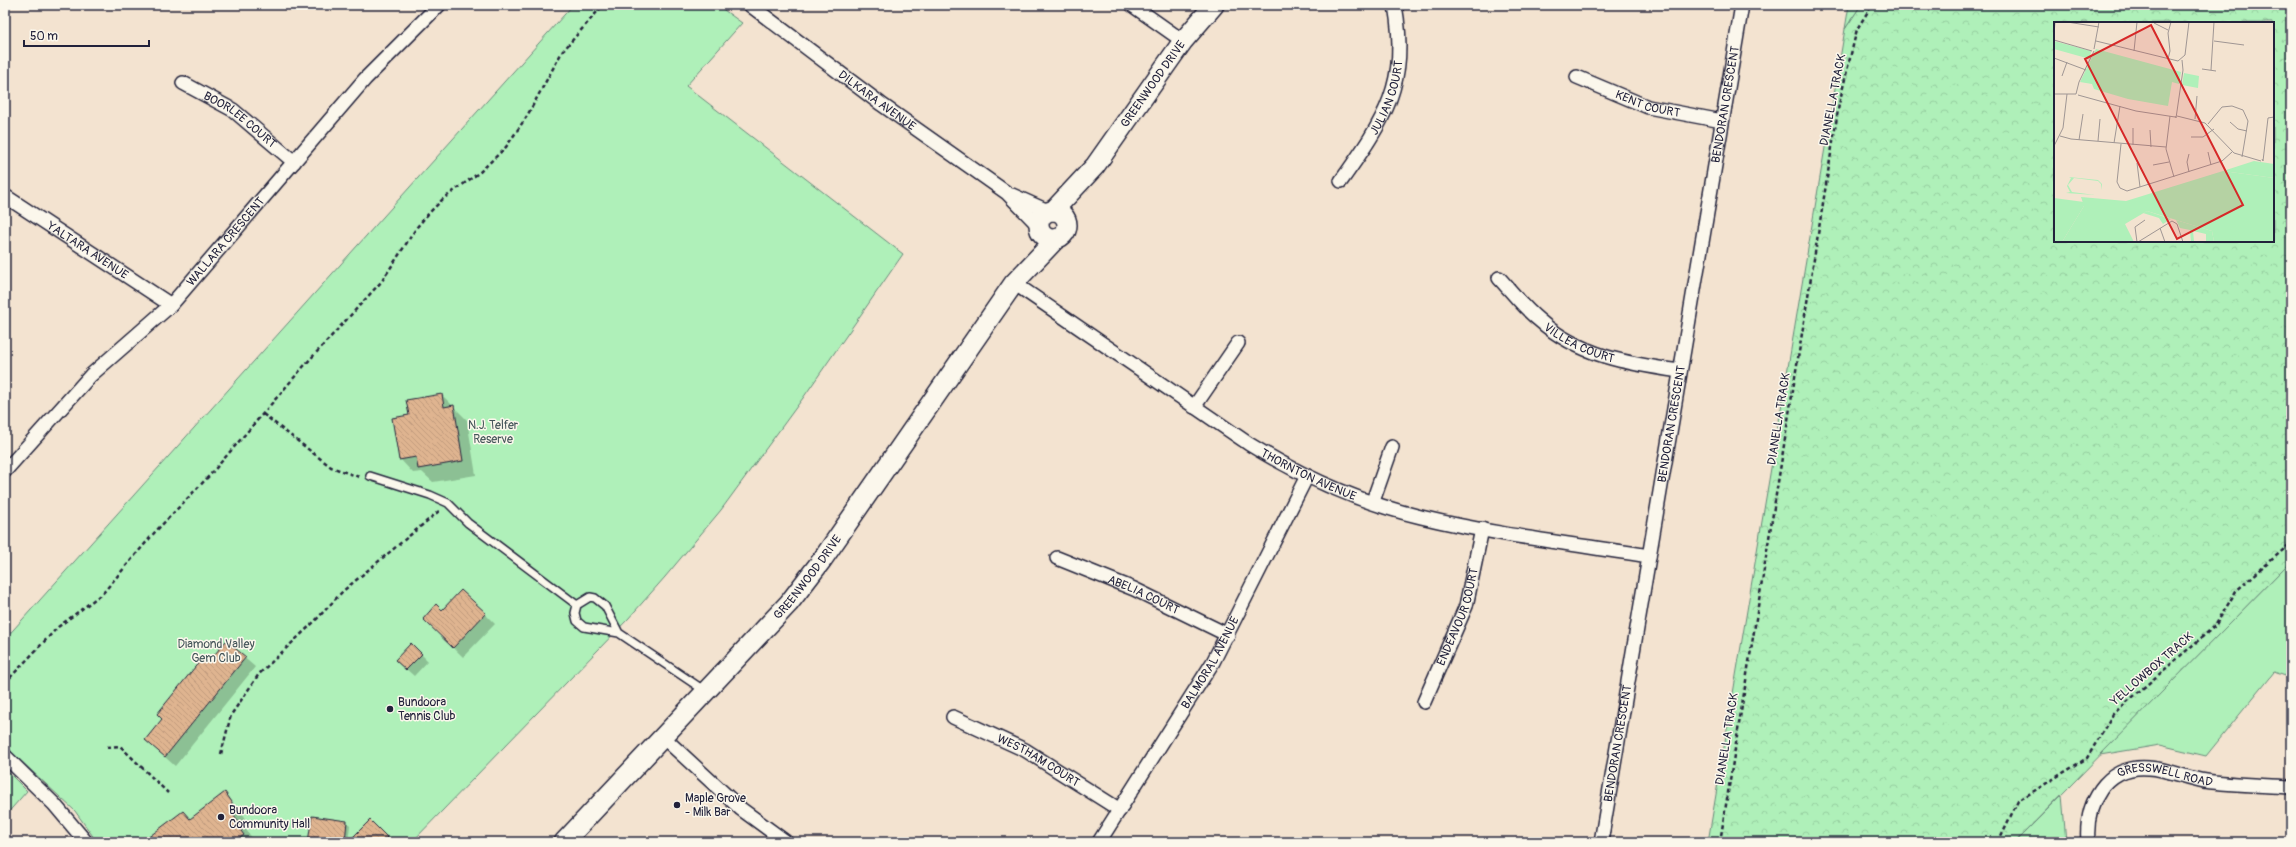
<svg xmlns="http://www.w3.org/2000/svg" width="2296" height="847" viewBox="0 0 2296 847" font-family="Pangolin,sans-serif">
<defs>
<pattern id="forest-crowns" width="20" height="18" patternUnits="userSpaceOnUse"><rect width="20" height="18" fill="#aff0b9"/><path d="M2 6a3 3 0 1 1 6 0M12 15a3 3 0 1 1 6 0" fill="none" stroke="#96cea0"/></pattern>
<pattern id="building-back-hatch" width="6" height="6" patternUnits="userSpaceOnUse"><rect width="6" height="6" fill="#dfb490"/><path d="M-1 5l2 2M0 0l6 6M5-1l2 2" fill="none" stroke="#bf9a7d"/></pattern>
</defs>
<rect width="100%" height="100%" fill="#f3e3d0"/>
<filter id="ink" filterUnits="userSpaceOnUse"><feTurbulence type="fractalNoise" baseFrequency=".025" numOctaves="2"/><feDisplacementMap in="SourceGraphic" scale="8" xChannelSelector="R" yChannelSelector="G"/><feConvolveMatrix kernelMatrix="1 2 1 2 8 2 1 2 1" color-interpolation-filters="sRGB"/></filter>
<g filter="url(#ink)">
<path fill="url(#forest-crowns)" stroke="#68897a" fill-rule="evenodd" d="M1861 5H2291V561L2015 842H1708L1845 29ZM2055 23H2273V241H2055Z"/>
<path fill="#aff0b9" stroke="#68897a" d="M573 5H717L742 23 686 86 903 254 803 398 721 510 665 577 628 619 412 842H97L75 811 5 746V639Z
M1849 5H1861L1845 29Z
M2291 561V678L2274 672 2206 756 2160 745 2100 755Z
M5 769 27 791 5 816Z
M2062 795 2066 842H2015Z"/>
<path fill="#0003" d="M442 395 467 420 476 475 433 482 422 472 413 473 400 459 410 415Z
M442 611 485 614 495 624 463 657 424 619Z
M226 642 255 667 175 766 146 740Z
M411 644 428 661 414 676 396 660Z
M225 794 245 817 244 827 255 842H149L191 820Z
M347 822 350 825 348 842H309Z"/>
<path fill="url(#building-back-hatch)" stroke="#22223b" d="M442 394 444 407 454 405 463 461 418 469 416 457 399 460 392 418 409 415 406 400Z
M461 590 486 613 453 648 423 619 436 604 442 610Z
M226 641 246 657 165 757 145 740 162 719 157 714 204 656 210 660Z
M411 643 422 654 406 670 395 660Z
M225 792 232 802 231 812 242 827 241 831 244 835 235 842H142L183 811 190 819Z
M312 816 347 821 345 842H308Z
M370 820 392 842H348Z"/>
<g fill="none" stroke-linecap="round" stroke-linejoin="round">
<defs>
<path id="lane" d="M370 476 430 495 448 503 468 523 577 605
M619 633 605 606 595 598 590 597 577 605 575 613 577 621 584 627 619 633 705 691"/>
<g id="street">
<path id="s1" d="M750 5 881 104 1007 193 1039 226"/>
<path d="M1132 5 1183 41"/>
<path id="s2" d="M1577 77 1648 107 1722 121"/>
<path id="s3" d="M183 83 233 110 294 162"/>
<path id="s4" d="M1341 181C1385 119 1409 84 1395 5"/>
<path d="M1012 195 1050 212"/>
<path id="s5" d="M5 196 171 305"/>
<path id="s6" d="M1499 278C1512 292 1524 308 1539 320 1579 356 1629 364 1680 371"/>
<path id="s7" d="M1014 283 1249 444C1301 476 1362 503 1421 517 1496 535 1573 544 1649 556"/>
<path d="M1194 407 1238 343"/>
<path id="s8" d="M5 471 91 375 171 305 365 79 439 5"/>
<path d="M1373 501 1392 447"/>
<path id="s9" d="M1057 558 1134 589 1228 635"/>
<path id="s10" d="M1424 702 1466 606 1482 529"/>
<path id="s11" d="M953 717 1025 750 1120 810"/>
<path d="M663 737 741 809 786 842"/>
<path d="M5 756 54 804 86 842"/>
<path id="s12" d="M1099 842 1213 662 1307 476"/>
<path id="s13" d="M1601 842 1742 5"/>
<path id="s14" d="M2088 842C2085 804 2105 764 2149 768 2168 769 2186 778 2205 781 2234 785 2263 785 2291 787"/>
</g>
<g id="secondary">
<path id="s15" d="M1053 211 1095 166 1183 41 1214 5"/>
<circle cx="1053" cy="225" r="14"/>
<path id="s16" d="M564 842 789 603 822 560 1014 283 1056 239"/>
</g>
</defs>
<use href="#lane" stroke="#22223b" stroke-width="10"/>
<use href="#street" stroke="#22223b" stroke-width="16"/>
<use href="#secondary" stroke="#22223b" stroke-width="22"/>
<path stroke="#22223b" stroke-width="2.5" stroke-dasharray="4 3" stroke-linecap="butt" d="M263 414 331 467 359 477
M5 683 58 627 103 593 155 532 210 475 304 366 382 281 417 227 429 213 443 199 480 172 506 147 527 116 562 52 603 5
M107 747 120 746 168 793
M221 754 231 715 259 674 314 622 343 591 439 511
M1720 842 1839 104 1857 29 1872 5
M1998 842 2018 801 2087 758 2113 714 2215 626 2236 591 2291 543"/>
<use href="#lane" stroke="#fbf7ec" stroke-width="7"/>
<use href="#street" stroke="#fbf7ec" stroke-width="13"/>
<use href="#secondary" stroke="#fbf7ec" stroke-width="19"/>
</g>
</g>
<g fill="#22223b" stroke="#fbf7ec" stroke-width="1.5">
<circle cx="390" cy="709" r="4"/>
<circle cx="677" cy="805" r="4"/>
<circle cx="221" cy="817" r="4"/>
</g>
<g text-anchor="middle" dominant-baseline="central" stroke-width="3" stroke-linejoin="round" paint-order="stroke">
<g font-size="12" fill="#22223b" stroke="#fbf7ec">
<text stroke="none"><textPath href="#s15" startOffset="162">GREENWOOD DRIVE</textPath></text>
<text stroke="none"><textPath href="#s4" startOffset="96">JULIAN COURT</textPath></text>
<text transform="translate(1833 100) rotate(-79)">DIANELLA TRACK</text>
<text stroke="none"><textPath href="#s1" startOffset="159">DILKARA AVENUE</textPath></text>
<text stroke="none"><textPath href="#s2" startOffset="76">KENT COURT</textPath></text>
<text stroke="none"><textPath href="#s13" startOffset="748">BENDORAN CRESCENT</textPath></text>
<text stroke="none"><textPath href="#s3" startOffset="68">BOORLEE COURT</textPath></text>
<text stroke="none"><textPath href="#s8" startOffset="319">WALLARA CRESCENT</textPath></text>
<text stroke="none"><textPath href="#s5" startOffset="99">YALTARA AVENUE</textPath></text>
<text stroke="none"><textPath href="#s6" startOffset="105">VILLEA COURT</textPath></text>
<text transform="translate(1779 419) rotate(-81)">DIANELLA TRACK</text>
<text stroke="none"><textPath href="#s13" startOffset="424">BENDORAN CRESCENT</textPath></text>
<text stroke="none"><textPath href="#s7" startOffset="352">THORNTON AVENUE</textPath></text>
<text stroke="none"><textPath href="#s16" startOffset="360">GREENWOOD DRIVE</textPath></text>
<text stroke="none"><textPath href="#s9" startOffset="94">ABELIA COURT</textPath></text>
<text stroke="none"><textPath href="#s10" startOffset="92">ENDEAVOUR COURT</textPath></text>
<text stroke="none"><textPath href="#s12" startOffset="211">BALMORAL AVENUE</textPath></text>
<text transform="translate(2152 669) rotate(-41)">YELLOWBOX TRACK</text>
<text transform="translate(1727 739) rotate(-81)">DIANELLA TRACK</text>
<text stroke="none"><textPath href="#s13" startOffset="100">BENDORAN CRESCENT</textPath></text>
<text stroke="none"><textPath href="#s11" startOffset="96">WESTHAM COURT</textPath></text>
<text stroke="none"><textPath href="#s14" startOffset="127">GRESSWELL ROAD</textPath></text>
</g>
<g font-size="12" fill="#45565a" stroke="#fbf7ec">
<text x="493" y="425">N.J. Telfer<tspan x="493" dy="14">Reserve</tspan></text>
<text x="216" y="644">Diamond Valley<tspan x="216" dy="14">Gem Club</tspan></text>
</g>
<g font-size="12" fill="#22223b" stroke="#fbf7ec" text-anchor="start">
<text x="398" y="702">Bundoora<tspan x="398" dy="14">Tennis Club</tspan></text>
<text x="685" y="798">Maple Grove<tspan x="685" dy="14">- Milk Bar</tspan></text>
<text x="229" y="810">Bundoora<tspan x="229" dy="14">Community Hall</tspan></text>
</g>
</g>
<g transform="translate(2054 22)">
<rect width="220" height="220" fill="#f3e3d0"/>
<path d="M0 176 30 180V184L8 220H0Z" fill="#aff0b9"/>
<path d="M169 149 220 156V220H160L158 209 93 189 71 202 80 220H8L30 184 27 175 72 179Z" fill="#aff0b9"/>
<path d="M0 19 37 29 36 37 0 27ZM42 27 127 50 125 62 118 60 114 84 74 77 40 67 38 62 26 60ZM130 51 145 54 144 66 128 63ZM200 139 220 142V156L169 149ZM15 155 44 158 48 162V168L41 173 12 171 16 170 13 164 17 156ZM20 156 44 159 47 162 48 168 41 173 18 170 14 163ZM93 189 117 197 109 202 105 196 89 191ZM122 198 158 209 160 220H152V212L139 209 140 219 137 220 136 208 126 206Z" fill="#aff0b9" fill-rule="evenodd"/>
<path fill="none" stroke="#9f9694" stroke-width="1" d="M13 0 45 5M100 1 114 8M0 12 1 0M0 18 38 29M42 19 124 39 131 33 135 0M160 19 190 23M40 27 45 0M80 29 83 0M0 36 32 48M114 37 116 29 114 11 117 0M148 47 162 49M157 48 160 0M220 51V65M8 54 13 40M0 72H22M22 72 25 60 40 29M24 73 82 89 121 95M116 94 112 127 120 155M121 94 122 96 129 48 128 38M123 94 151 101 180 131 207 139M141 97 143 74M176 100 184 107 193 109M154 102 168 85 178 84 189 88 194 99 188 135M96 108 97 125M6 114 17 117 112 125M137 115H149L160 107M25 118 29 92M44 119 46 97M60 121 66 84M67 122 63 160 66 166 73 169 168 139 178 130M79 123V106M0 124 9 106 13 72M154 130 157 143M208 137 209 139 214 96 220 95M83 141 86 165M99 143 115 140M135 150 133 140 135 132M106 206 111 220M83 220 81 205 91 198M84 220 118 199 123 202 129 220"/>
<path fill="#d62828" fill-opacity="0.15" stroke="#d62828" stroke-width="2" d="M97 3 189 183 123 217 31 37Z"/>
<rect width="220" height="220" fill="none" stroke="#22223b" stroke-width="2"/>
</g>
<rect width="2296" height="847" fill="none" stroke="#fbf7ec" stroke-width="20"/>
<rect x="10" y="10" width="2276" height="827" fill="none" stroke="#22223b" stroke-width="1.5" filter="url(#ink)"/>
<path d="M24 40v6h125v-6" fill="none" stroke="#22223b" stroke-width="2"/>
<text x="30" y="40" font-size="12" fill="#22223b" stroke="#fbf7ec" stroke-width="3" paint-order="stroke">50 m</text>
</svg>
